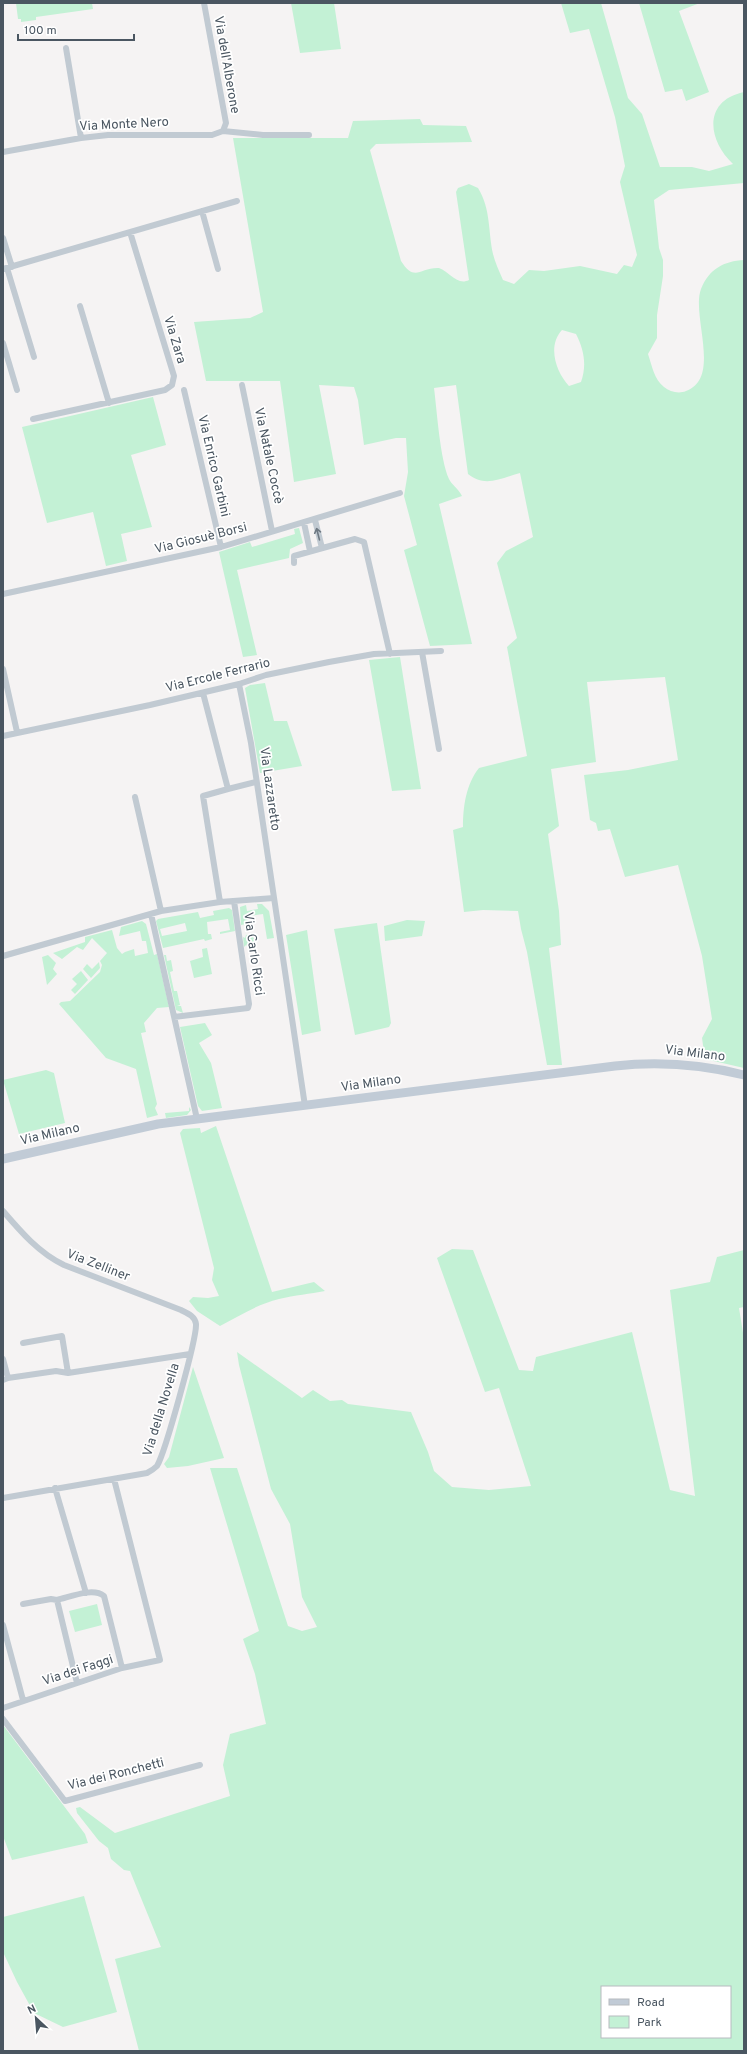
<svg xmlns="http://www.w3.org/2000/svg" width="747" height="2054" viewBox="0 0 747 2054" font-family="Overpass,sans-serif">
<rect width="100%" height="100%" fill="#f5f3f3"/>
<path fill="#c3f1d5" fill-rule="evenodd" d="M16 3H92L93 9 36 17V20L21 22V19H18Z
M291 3H334L341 49 300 53Z
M561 3H601L628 98 642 114 660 167H692L709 171 733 164C708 141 702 101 744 92V183L669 190 654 200 659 248 663 260V276L657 315V338L648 354C652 366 654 379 664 387 670 392 679 394 686 391 722 378 691 315 701 289 709 269 724 261 744 260V1068L705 1059 702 1038 712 1019 702 956 678 865 625 877 610 829 598 831 596 823 590 820 584 775 628 770 678 760 665 677 587 682 596 762 551 769 559 826 548 834 559 911 561 945 549 948 562 1065H547L527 952 521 929 518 911 483 910 464 912 453 830 463 827C463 807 466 784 479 768L527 756 507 647 517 638 497 563 506 551 533 537 520 473C501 478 485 488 468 474L456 385 434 388C437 411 440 459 449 479 451 484 458 488 462 496L439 504 472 644 430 646 404 550 417 545 404 496 408 472 406 438H396L364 445 358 400 354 387 319 385 336 474 294 482 280 381H206L194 322 250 318 263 312 233 138H348L353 121 420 119 423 125 466 126 472 142 376 144 370 150 401 261C415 283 420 267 439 268 450 272 457 286 469 280L456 192 458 188 469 184 478 188C491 209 488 231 493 254 495 262 499 271 503 280L514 284 529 270 544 271 580 266 617 274 624 265 632 267 637 255 620 182 625 166 615 117 589 29 570 33ZM562 330 576 334C584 350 587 365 581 382L569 386C556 372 547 346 562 330Z
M639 3H700L679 11 709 92 686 101 682 89 665 92Z
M153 397 166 445 131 455 152 527 121 534 127 561 106 566 93 512 47 523 22 427Z
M299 528 303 543 290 549 289 558 237 570 257 655 243 657 219 552 250 542 252 547 295 534 294 529Z
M400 657 421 789 392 791 369 660Z
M265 683 274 721H287L302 766 260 773 245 688 250 685Z
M257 904H262L269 911 274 938 267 939 263 914 249 916 250 923 241 925 240 907 246 905 247 911 258 909Z
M229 908 232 910 235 931 220 934V932L230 930 228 919 207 922 208 934H211L212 939 205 941 204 939 163 948 156 921 158 919 198 912 200 918 214 915 213 911ZM185 923 187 931 162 936 160 929Z
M407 920 425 921 422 936 385 941 384 926Z
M142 921 146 924 154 955 157 954 169 1007 157 1008 144 1023 146 1032 141 1033 157 1104 155 1108 158 1115 147 1118 136 1069 106 1058 59 1004 61 1002 70 1001 100 972 102 965 100 961 107 953 92 938 83 950 77 947 62 959 53 953 85 942V937L112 930 117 948 122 954 125 952 134 949 135 956 148 953 146 941H142L140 931 119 936 121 927Z
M377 923 391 1023 389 1027 355 1035 334 929Z
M307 930 321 1031 302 1035 286 935Z
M253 934 255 946 248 947 246 945 244 947 243 937 245 938 246 935Z
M207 948 212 974 194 978 190 961 203 957 202 949Z
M48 955 56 963 53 969 57 974 47 985 42 957Z
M164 955H166L167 961 171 960 173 971 170 972 174 991H177L180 1005 177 1006H181L183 1013 176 1010Z
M99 962 100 968 91 978 83 969 87 964 92 969Z
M81 971 88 980 75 994 71 990 77 984 72 979Z
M205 1023 212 1035 199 1043 211 1063 222 1108 202 1111 198 1106 180 1027Z
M46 1070 54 1073 65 1123 19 1134 3 1080Z
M189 1107 191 1110 187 1115 166 1118 165 1113 189 1111Z
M216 1126 272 1292 314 1282 325 1291C310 1294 295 1295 279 1299 258 1304 239 1316 220 1326L197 1311 189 1301 193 1297 208 1298 219 1296 212 1280 214 1268 180 1133 183 1129 200 1128 201 1133Z
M452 1249 473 1250 519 1370 533 1371 536 1357 632 1332 670 1490 695 1496 670 1290 710 1282 717 1257 744 1250V1307L739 1308 744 1339V2051H139L115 1959 161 1947 130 1871 124 1870 111 1859 108 1848 99 1841 77 1813 76 1808 80 1807 115 1833 230 1796 223 1765 230 1734 266 1724 255 1674 243 1639 259 1631 210 1468H237L288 1626 302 1631 317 1627 302 1597 290 1524 271 1489 239 1365 237 1352 302 1398 313 1390 330 1401 342 1400 348 1404 411 1412 428 1452 434 1471 452 1487 489 1490 531 1486 499 1388 485 1392 437 1258ZM602 1987H730V2037H602Z
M193 1367 224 1458 188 1466 167 1468 164 1464 169 1457Z
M97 1604 102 1625 75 1632 69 1611Z
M3 1725 85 1834 88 1843 12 1860 3 1836Z
M84 1896 117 2012 63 2027 34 2013 17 1982 3 1952V1917Z"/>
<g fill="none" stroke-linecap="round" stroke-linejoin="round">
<path stroke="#c1cad2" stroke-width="6" d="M204 3 226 123 223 131
M66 48 81 138
M223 131 263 135H309
M3 152 81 138 108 135H212L223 131
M202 211 218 269
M3 238 12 267
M7 268 34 357
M3 269 237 201
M80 306 109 403
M3 343 17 390
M242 385 272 531
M184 390 221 547
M33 419 165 390 172 385 174 376 130 232
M315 520 322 548
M304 523 310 551
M294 563V556L355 539 364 542 390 654
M3 594 221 547 400 493
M422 652 439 749
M3 669 17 732
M239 684 251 743 305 1106
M203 693 228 789 203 796 220 902
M3 736 150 705 239 684 266 675 329 662 374 654 441 651
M228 789 256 782
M135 797 161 911
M151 914 197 1119
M3 956 161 911 220 902 274 898
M174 1017 248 1008 249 1004 234 901
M3 1211C21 1232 39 1253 64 1265L181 1310C187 1313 195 1316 196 1324 197 1338 165 1453 157 1466 154 1469 151 1471 147 1473L3 1498
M23 1343 62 1336 68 1373
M3 1359 8 1378 3 1380
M8 1378 56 1371 68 1373 190 1354
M55 1488 86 1593
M23 1604 51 1599 57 1600
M3 1625 23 1700
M77 1683 57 1600C70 1597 93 1587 104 1596L122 1668
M3 1708 122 1668 160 1660 114 1479
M3 1719 65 1801 200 1765"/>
<path stroke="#c1cbd6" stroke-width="9" d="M3 1159 158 1124 615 1066C660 1061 700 1064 744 1075"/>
</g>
<defs><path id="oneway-shaft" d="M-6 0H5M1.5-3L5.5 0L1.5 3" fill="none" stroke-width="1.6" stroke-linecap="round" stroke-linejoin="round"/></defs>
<use stroke="#6e7983" href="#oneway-shaft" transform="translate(318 534) rotate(-104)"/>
<g text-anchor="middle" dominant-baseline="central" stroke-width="3.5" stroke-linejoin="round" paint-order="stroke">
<g font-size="13" fill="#4a5661" stroke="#fff">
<text transform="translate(226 65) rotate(80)">Via dell'Alberone</text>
<text transform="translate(124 125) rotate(-3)">Via Monte Nero</text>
<text transform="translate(174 340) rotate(73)">Via Zara</text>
<text transform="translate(268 456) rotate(78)">Via Natale Coccè</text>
<text transform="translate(213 466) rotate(77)">Via Enrico Garbini</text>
<text transform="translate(201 539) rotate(-14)">Via Giosuè Borsi</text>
<text transform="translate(218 676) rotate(-14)">Via Ercole Ferrario</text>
<text transform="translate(269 789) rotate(82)">Via Lazzaretto</text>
<text transform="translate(253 954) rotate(82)">Via Carlo Ricci</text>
<text transform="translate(695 1054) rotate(7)">Via Milano</text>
<text transform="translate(371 1084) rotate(-8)">Via Milano</text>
<text transform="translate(50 1135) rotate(-13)">Via Milano</text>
<text transform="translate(98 1266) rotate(21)">Via Zelliner</text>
<text transform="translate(162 1410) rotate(-73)">Via della Novella</text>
<text transform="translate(78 1671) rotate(-18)">Via dei Faggi</text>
<text transform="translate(116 1775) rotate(-14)">Via dei Ronchetti</text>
</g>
</g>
<rect width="747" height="2054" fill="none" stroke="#4a5661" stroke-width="8"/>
<rect x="601" y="1986" width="130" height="52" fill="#ffffff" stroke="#b7bbc0"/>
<rect x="609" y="1999" width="20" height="6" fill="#c1cbd6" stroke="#b7bbc0"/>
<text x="637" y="2006" font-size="12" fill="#4a5661">Road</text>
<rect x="609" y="2016" width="20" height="12" fill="#c3f1d5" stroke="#b7bbc0"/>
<text x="637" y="2026" font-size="12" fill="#4a5661">Park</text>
<g transform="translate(36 2018) rotate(334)" stroke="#ffffff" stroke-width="3" paint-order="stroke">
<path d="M0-3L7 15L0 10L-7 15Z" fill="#4a5661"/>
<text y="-6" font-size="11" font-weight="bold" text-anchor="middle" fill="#4a5661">N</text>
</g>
<path d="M18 34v6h116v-6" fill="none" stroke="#4a5661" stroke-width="2"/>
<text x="24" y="34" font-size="12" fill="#4a5661" stroke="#ffffff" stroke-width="3" paint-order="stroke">100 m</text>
</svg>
